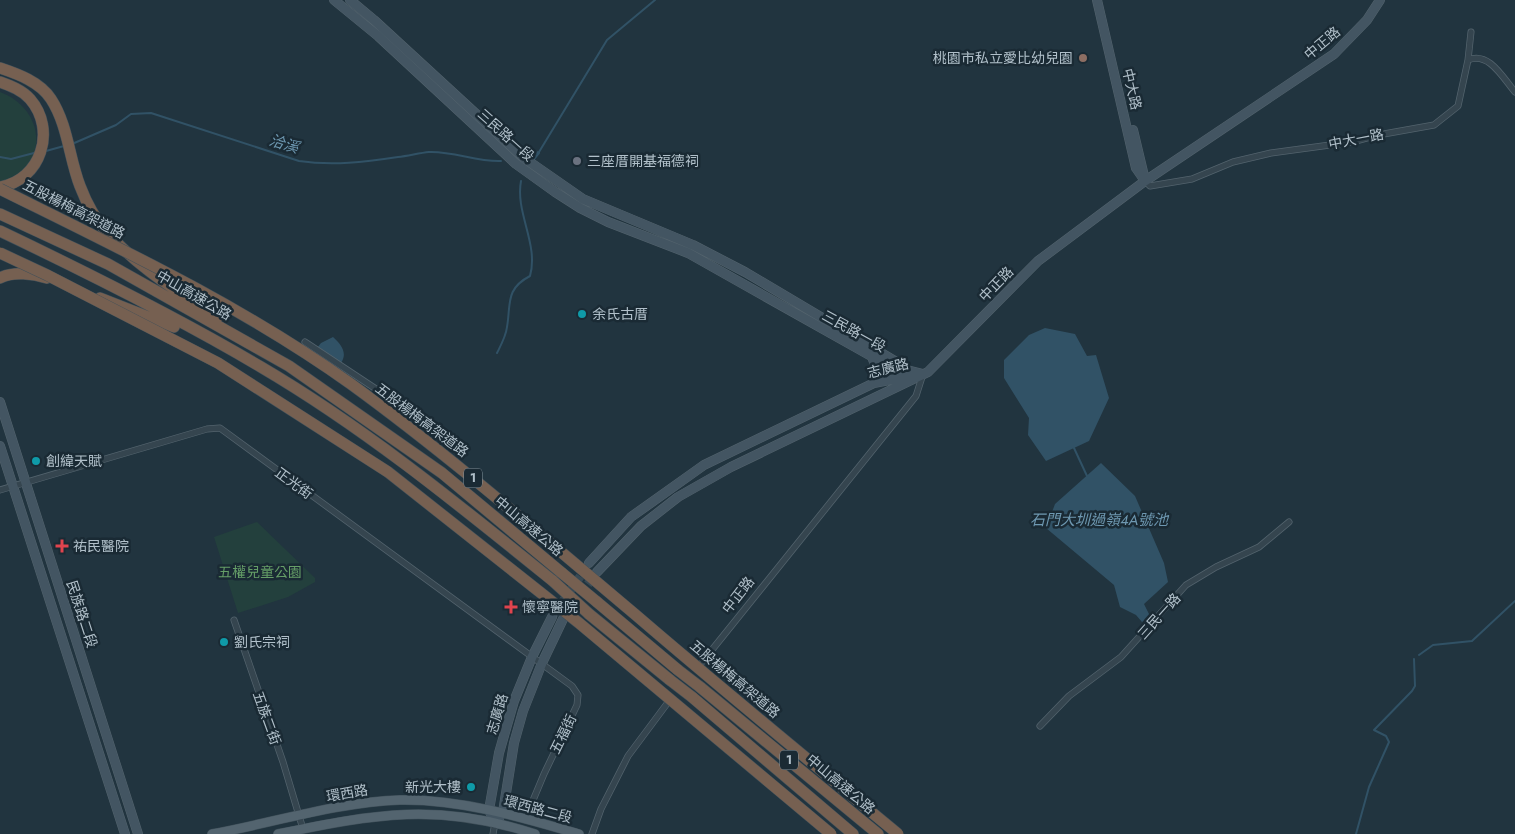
<svg xmlns="http://www.w3.org/2000/svg" width="1515" height="834" viewBox="0 0 1515 834" font-family="Jost,'Noto Sans TC',sans-serif">
<rect width="100%" height="100%" fill="#21343f"/>
<path fill="#23403d" d="M0 92C36 105 51 148 18 174 13 178 6 180 0 182Z
M257 522 315 578V582L288 597 238 613 214 537Z"/>
<path fill="#315266" d="M1045 328 1075 334 1087 356 1096 355 1109 398 1089 441 1046 461 1028 435 1029 418 1004 378V360L1029 335Z
M333 337C341 344 348 353 341 363L317 348 321 343Z
M1101 463 1135 496 1164 563 1168 582 1144 604 1150 616 1142 622 1136 615 1120 607 1114 585 1046 528 1055 504Z"/>
<g fill="none" stroke-linecap="round" stroke-linejoin="round">
<path stroke="#315266" stroke-width="2" d="M72 144 116 125 131 114 151 113 299 161C333 166 365 162 398 157 408 156 419 153 429 152 454 151 476 162 501 161
M46 151 64 146
M528 155 539 152 607 40 655 0
M0 157 11 159 34 153
M534 159 539 153
M497 353C501 345 506 336 507 327 511 304 505 289 530 276 539 244 515 213 521 181
M1074 448 1087 476
M1419 655 1433 645 1472 641 1515 601
M1356 834 1369 787 1389 742 1386 736 1374 730 1412 691 1415 686 1414 659"/>
<path stroke="#374954" stroke-width="9" stroke-dasharray="9 4.5" stroke-linecap="butt" d="M552 617 586 568
M564 617 596 573"/>
<defs>
<path id="street" d="M1468 60 1471 32
M1145 181 1150 186 1192 179 1233 162 1271 153 1352 142 1378 135 1434 125 1458 106 1468 60C1489 51 1503 78 1515 92
M305 342 376 389
M0 490 207 429 220 428 572 686 578 695 577 705 544 774 526 817
M234 620 283 762 303 829
M703 661 916 396 923 374
M1040 726 1069 696 1121 657 1186 585 1216 567 1259 547 1289 522
M493 834 495 823
M592 834 601 809 628 756 669 701"/>
<path id="secondary" d="M334 0 378 36 516 164 555 192 580 208 608 222 688 253 887 365 923 374
M350 0 374 20 524 158 583 199 693 245 745 272 900 364
M1097 0 1136 168 1145 181
M1133 130 1144 176
M872 357 878 372 874 383
M0 402 138 834
M0 446 125 834
M589 563 631 517 704 465 874 383 915 375
M597 572 641 526 678 497 731 467 928 372 1038 261 1145 181 1334 54 1367 20 1380 0
M552 617 532 657 514 701 499 753 489 810 495 823 503 812 514 743 523 711 542 663 563 619"/>
<path id="primary" d="M212 834C272 823 339 802 400 800 461 799 521 817 579 834
M278 834C375 814 438 802 535 834"/>
<path id="highway" d="M0 68C18 74 40 82 51 99 68 125 69 158 80 186 86 202 95 219 107 232 137 267 179 292 217 318
M0 82C11 86 22 90 30 99 57 130 41 180 0 187
M0 214 108 264 289 366 442 473 562 573
M0 231C88 273 177 317 261 367 365 428 459 505 553 581
M0 278C13 271 34 274 47 278
M100 298 174 327
M597 602 678 670
M589 614 670 680
M700 687 878 834
M692 697 853 834"/>
</defs>
<use href="#street" stroke="#53636d" stroke-width="7"/>
<use href="#secondary" stroke="#53636d" stroke-width="10"/>
<use href="#primary" stroke="#41515b" stroke-width="10"/>
<use href="#highway" stroke="#40505a" stroke-width="12"/>
<use href="#street" stroke="#35454f" stroke-width="5.5"/>
<use href="#secondary" stroke="#435562" stroke-width="9"/>
<use href="#primary" stroke="#53646f" stroke-width="9"/>
<use href="#highway" stroke="#766051" stroke-width="11"/>
<defs>
<path id="highway-bridge" d="M0 189C119 248 242 306 351 384 450 456 543 537 637 616 723 690 811 762 898 834
M0 253 47 275 218 363 388 472 579 623 831 834
M562 573 597 602
M553 581 589 614
M678 670 700 687
M670 680 692 697"/>
</defs>
<use href="#highway-bridge" stroke="#40505a" stroke-width="12" stroke-linecap="butt"/>
<use href="#highway-bridge" stroke="#766051" stroke-width="11"/>
</g>
<circle fill="#8d6e63" stroke="#1a2a34" stroke-width="2" cx="1083" cy="58" r="5"/>
<circle fill="#6b7280" stroke="#1a2a34" stroke-width="2" cx="577" cy="161" r="5"/>
<g fill="#0f9aa8" stroke="#1a2a34" stroke-width="2">
<circle cx="582" cy="314" r="5"/>
<circle cx="36" cy="461" r="5"/>
<circle cx="224" cy="642" r="5"/>
<circle cx="471" cy="787" r="5"/>
</g>
<g fill="#e0444e" stroke="#1a2a34" stroke-width="2">
<path d="M59.5 538.5h5v5h5v5h-5v5h-5v-5h-5v-5h5z"/>
<path d="M508.5 599.5h5v5h5v5h-5v5h-5v-5h-5v-5h5z"/>
</g>
<g text-anchor="middle" dominant-baseline="central" stroke-width="5" stroke-linejoin="round" paint-order="stroke">
<g fill="#1a2a34" stroke="#84939d" stroke-width="1">
<rect x="464" y="468.5" width="18" height="19" rx="4"/>
<rect x="780" y="750.5" width="18" height="19" rx="4"/>
</g>
<g font-size="12" font-weight="bold" fill="#b1c0ca">
<text x="473" y="478">1</text>
<text x="789" y="760">1</text>
</g>
<g font-size="14" fill="#b1c0ca" stroke="#1a2a34">
<text transform="translate(1322 43) rotate(-40)">中正路</text>
<text transform="translate(1132 89) rotate(77)">中大路</text>
<text transform="translate(506 135) rotate(42)">三民路一段</text>
<text transform="translate(1356 139) rotate(-11)">中大一路</text>
<text transform="translate(74 209) rotate(27)">五股楊梅高架道路</text>
<text transform="translate(996 284) rotate(-46)">中正路</text>
<text transform="translate(194 295) rotate(30)">中山高速公路</text>
<text transform="translate(854 331) rotate(29)">三民路一段</text>
<text transform="translate(888 368) rotate(-14)">志廣路</text>
<text transform="translate(422 420) rotate(37)">五股楊梅高架道路</text>
<text transform="translate(294 483) rotate(36)">正光街</text>
<text transform="translate(529 526) rotate(40)">中山高速公路</text>
<text transform="translate(738 595) rotate(-52)">中正路</text>
<text transform="translate(82 614) rotate(72)">民族路二段</text>
<text transform="translate(1159 616) rotate(-48)">三民一路</text>
<text transform="translate(735 679) rotate(40)">五股楊梅高架道路</text>
<text transform="translate(497 714) rotate(-73)">志廣路</text>
<text transform="translate(267 718) rotate(70)">五族二街</text>
<text transform="translate(563 734) rotate(-64)">五福街</text>
<text transform="translate(841 784) rotate(40)">中山高速公路</text>
<text transform="translate(347 793) rotate(-10)">環西路</text>
<text transform="translate(538 809) rotate(15)">環西路二段</text>
</g>
<g font-size="14" fill="#b1c0ca" stroke="#1a2a34" text-anchor="start">
<text x="1073" y="58" text-anchor="end">桃園市私立愛比幼兒園</text>
<text x="587" y="161">三座厝開基福德祠</text>
<text x="592" y="314">余氏古厝</text>
<text x="46" y="461">創緯天賦</text>
<text x="73" y="546">祐民醫院</text>
<text x="522" y="607">懷寧醫院</text>
<text x="234" y="642">劉氏宗祠</text>
<text x="461" y="787" text-anchor="end">新光大樓</text>
</g>
<g font-size="14" fill="#659e67" stroke="#1a2a34">
<text x="260" y="572">五權兒童公園</text>
</g>
<g font-size="15" font-style="italic" fill="#6e98b1" stroke="#1a2a34">
<text transform="translate(284 144) rotate(17)">洽溪</text>
<text x="1099" y="520">石門大圳過嶺4A號池</text>
</g>
</g>
</svg>
